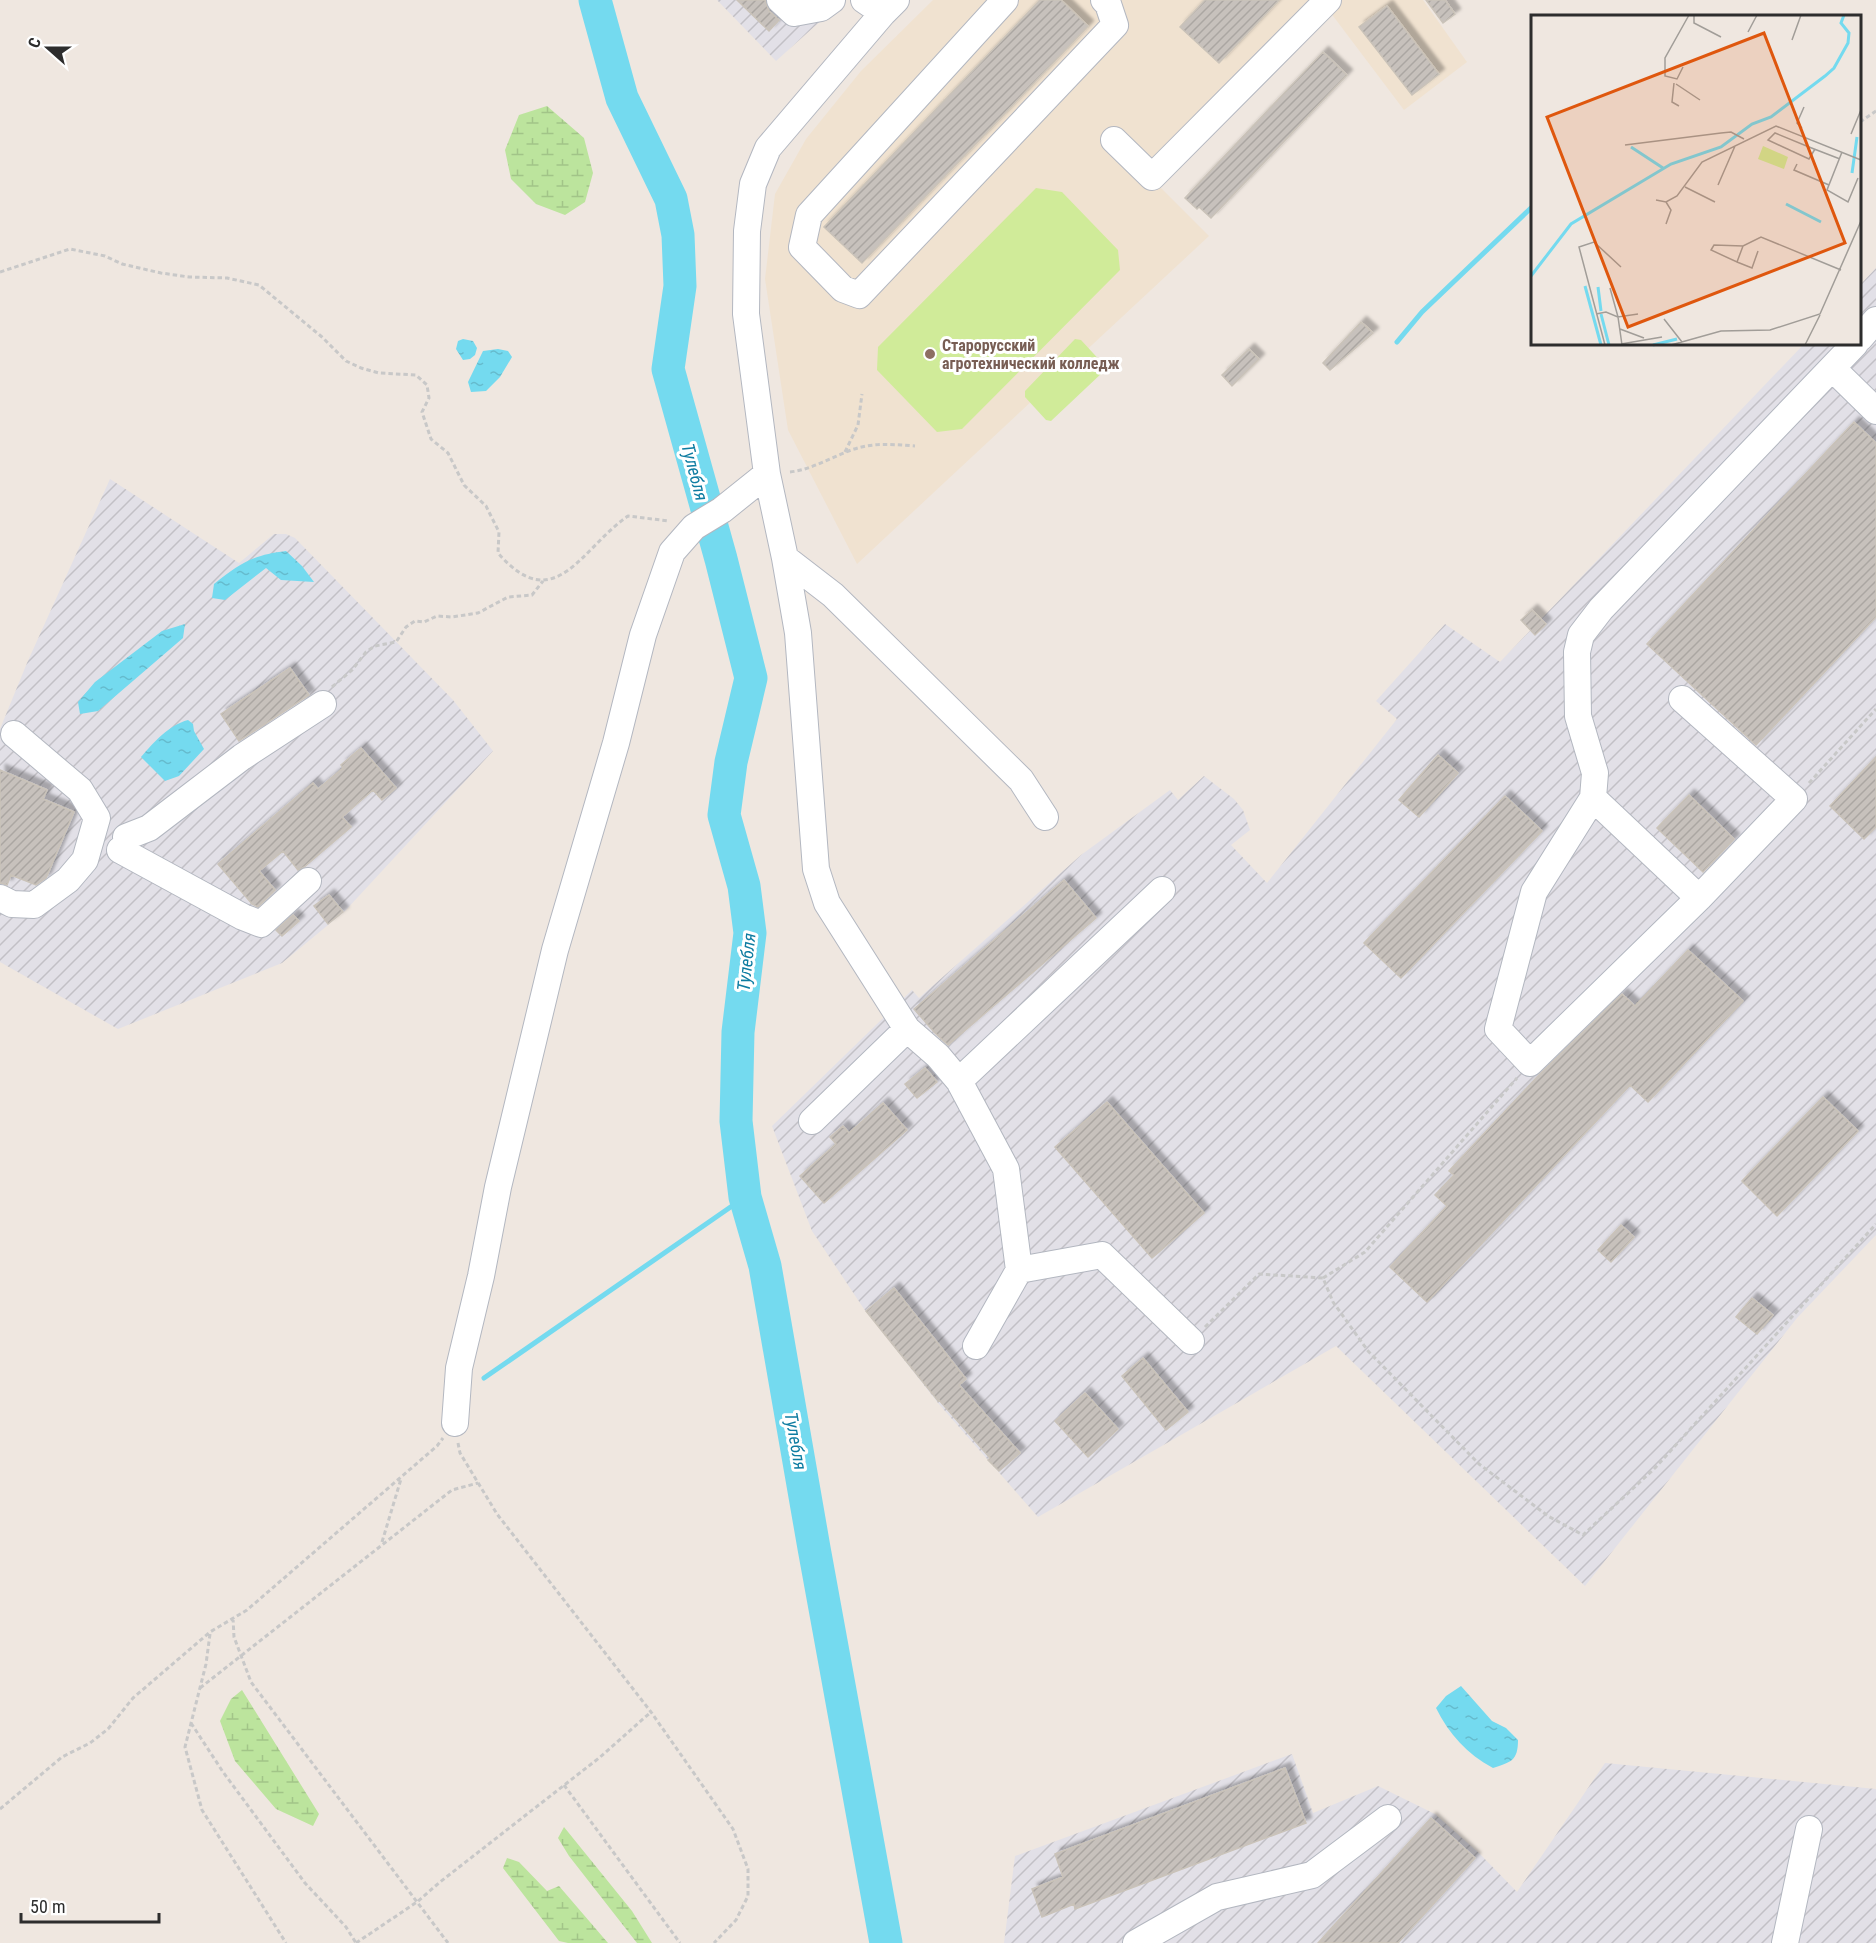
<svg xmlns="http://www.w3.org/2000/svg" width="1876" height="1943" viewBox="0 0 1876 1943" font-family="'Roboto Condensed',sans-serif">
<defs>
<pattern id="industrial-furrows" width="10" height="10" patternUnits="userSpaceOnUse" patternTransform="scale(1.5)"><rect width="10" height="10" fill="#e2e0e7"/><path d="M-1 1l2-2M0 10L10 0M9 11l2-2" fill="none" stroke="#c2c0c6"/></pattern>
<pattern id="wetland-marsh" width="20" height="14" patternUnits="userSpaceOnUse" patternTransform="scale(1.5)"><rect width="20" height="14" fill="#bce49d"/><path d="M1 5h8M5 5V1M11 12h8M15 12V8" fill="none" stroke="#a2c488"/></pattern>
<pattern id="water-ripples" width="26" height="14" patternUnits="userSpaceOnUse" patternTransform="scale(1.5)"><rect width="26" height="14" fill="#74daef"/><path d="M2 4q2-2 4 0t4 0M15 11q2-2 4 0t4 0" fill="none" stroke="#65bbcd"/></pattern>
<pattern id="building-hatch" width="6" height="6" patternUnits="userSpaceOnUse" patternTransform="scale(1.5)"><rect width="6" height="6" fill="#c7c1bc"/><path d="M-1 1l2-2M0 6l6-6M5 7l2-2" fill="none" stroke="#aba6a2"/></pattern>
<filter id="shadow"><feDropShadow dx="5.5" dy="-5.5" stdDeviation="1.5" flood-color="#0004"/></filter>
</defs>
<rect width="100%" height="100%" fill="#efe7e0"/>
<path fill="url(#industrial-furrows)" d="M717 0H844L776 61Z
M1876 268V1235L1797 1318 1585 1586 1336 1346 1038 1517 938 1403 864 1309 812 1231 772 1126 912 990 919 998 1081 855 1170 790 1178 800 1204 776 1234 799 1243 810 1250 830 1231 845 1267 883 1397 719 1376 701 1445 624 1500 662 1804 344H1860V285Z
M110 479 239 563 274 534H286L295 538 453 700 493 751 345 911 282 963 118 1029 0 962V729L27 663Z
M1292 1754 1313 1813 1378 1786 1435 1814 1480 1854 1517 1892 1605 1763 1876 1789V1943H1004L1015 1856Z"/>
<path fill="#f0e2d0" d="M933 0H1321L1153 180 1209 236 857 564 788 430 765 279 775 194 806 139 861 71Z
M1321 0H1423L1467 62 1404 110Z"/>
<path fill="url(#wetland-marsh)" d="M547 106 584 138 593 173 585 202 565 215 536 204 511 179 505 150 519 115Z
M242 1690 319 1814 313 1826 276 1809 235 1761 220 1721 231 1699Z
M564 1827 632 1911 652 1943H637L569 1856 558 1838Z
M507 1858 519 1862 547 1891 559 1886 608 1943H568L559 1941 503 1868Z"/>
<path fill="#d0eb99" d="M1036 188 1062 192 1118 250 1120 270 962 429 937 432 877 370 878 347Z
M1075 339 1081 340 1105 366 1103 372 1051 421 1046 420 1025 397V391Z"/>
<path fill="url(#water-ripples)" d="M463 339 473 341 477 348 475 355 470 359 463 360 456 349 458 341Z
M498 349 508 351 512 357 500 377 486 391 471 392 468 382 483 351Z
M286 551 302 566 314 582 281 580 266 568 225 600 212 598 214 584C240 563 253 555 286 551Z
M185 624 183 638 98 711 80 714 78 702 95 682 162 631Z
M188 720 193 724 194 731 204 749 179 776 165 781 141 757C154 742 169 725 188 720Z
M1461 1686 1492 1721 1506 1728 1518 1740C1518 1761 1511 1762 1493 1768 1467 1754 1449 1734 1436 1708L1446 1696Z"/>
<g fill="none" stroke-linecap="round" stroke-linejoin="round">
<path stroke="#74daef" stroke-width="5" d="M1397 342 1422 312 1532 207
M484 1378 745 1197"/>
<path stroke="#74daef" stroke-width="33" d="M595 0 622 98 671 199 678 235 680 286 668 369 721 559 751 678 731 762 724 815 744 886 750 933 738 1032 736 1121 745 1197 765 1266 814 1548 886 1943"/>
</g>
<path fill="url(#building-hatch)" stroke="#cac3b9" stroke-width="1.5" filter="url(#shadow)" d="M737 0H765L769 11 779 20 769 31Z
M1040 0H1061L1088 26 862 263 824 227Z
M1205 0H1279L1219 63 1180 27Z
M1426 0H1445L1455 14 1443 23Z
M1387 6 1439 74 1412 95 1359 27Z
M1323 52 1347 75 1211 218 1199 207 1197 209 1185 198Z
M1361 322 1373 333 1330 370 1323 363Z
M1249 349 1259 359 1232 386 1222 375Z
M1854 422 1876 443V617L1756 745 1647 644Z
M1532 610 1546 624 1535 635 1521 620Z
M290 668 309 695 239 741 221 714Z
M361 748 396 788 382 800 373 790 342 817 351 827 304 867 298 870 283 851 259 871 275 890 258 907 252 904 218 864 313 783 318 789 343 768 341 765Z
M1438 755 1458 773 1419 817 1399 800Z
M1876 757V827L1864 839 1830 806Z
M0 770 47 790 43 799 74 812 46 878 36 885 11 875 7 885 0 883Z
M1689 795 1734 839 1703 872 1657 828Z
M1505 796 1542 831 1401 978 1364 943Z
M1064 880 1096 918 948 1045 935 1033 914 1009Z
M329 895 343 912 328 924 314 906Z
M293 915 299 921 282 936 276 930Z
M1688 950 1743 1001 1648 1102 1630 1085 1427 1302 1390 1267 1447 1206 1435 1195 1454 1175 1449 1171 1540 1074 1622 994 1635 1006Z
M925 1068 937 1082 917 1098 905 1084Z
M1823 1097 1858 1131 1777 1216 1742 1181Z
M1107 1102 1204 1213 1152 1258 1055 1147Z
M883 1103 907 1130 824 1203 800 1176 836 1144 830 1137 843 1126 849 1133Z
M1621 1225 1634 1237 1611 1262 1598 1250Z
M894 1288 966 1379 959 1385 1020 1453 999 1471 988 1460 990 1458 939 1400 938 1401 866 1311Z
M1752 1298 1773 1315 1757 1334 1736 1317Z
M1143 1358 1188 1412 1166 1430 1122 1376Z
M1085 1393 1118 1429 1088 1457 1055 1421Z
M1285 1768 1306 1823 1075 1909 1074 1904 1042 1917 1032 1889 1063 1877 1055 1854Z
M1431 1818 1475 1858 1398 1943H1318Z"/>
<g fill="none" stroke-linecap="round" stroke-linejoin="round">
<defs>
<path id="minor" d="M780 0 794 13 821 8 832 0
M864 0 883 13
M896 0 883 13 768 148 753 184 747 231 746 314 767 474 785 558 798 633 816 869 827 903 907 1029 938 1056 959 1081 1006 1169 1019 1270 976 1346
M1005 0 809 215 802 247 843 289 859 295 1115 25 1108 4 1104 0
M1114 140 1152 177 1328 0
M1860 338 1876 320
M1832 368 1876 411
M785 558 833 595 1021 780 1045 817
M1682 699 1794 799 1699 898
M1593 798 1699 898 1530 1063 1498 1029 1534 892 1593 798 1595 773 1578 716 1577 652 1581 635 1601 609 1855 344
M126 837 149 828 242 757 323 704
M120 850 243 917 261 924 308 881
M0 898 12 904 34 905 68 880 85 860 97 818 80 790 14 734
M959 1081 1162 890
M812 1121 907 1029
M1019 1270 1102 1255 1191 1341
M455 1423 459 1368 481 1276 498 1187 555 950 616 743 643 635 672 552 694 527 722 510 767 474
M1136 1943 1217 1897 1312 1875 1388 1818
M1785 1943 1809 1829"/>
</defs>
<use href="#minor" stroke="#b3b7c0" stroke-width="28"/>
<path stroke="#c8c8c8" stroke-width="3" stroke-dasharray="4.5 3" stroke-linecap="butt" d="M1860 122 1876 111
M0 272 70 249 105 256 122 264 161 273 189 277 227 278 259 285 322 337 346 361 361 368 379 373 416 375 427 385 429 398 422 412 431 439 448 453 464 485 486 506 499 532 498 553C555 619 582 547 628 516L669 521
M845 452 858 425 862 394
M790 472C809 470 826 460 844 453 868 442 889 444 915 446
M332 687 352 670 366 652 375 646 396 642 406 627 415 621 424 622 437 616 452 617 478 613 508 597 532 595 543 581
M1809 783 1876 709
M1323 1278 1365 1252 1517 1078
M1205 1327 1259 1274 1323 1278 1333 1302 1368 1351 1479 1464 1548 1516 1583 1535 1655 1468 1876 1224
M458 1443 460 1453 497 1514 651 1712 733 1829 748 1869V1896L736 1920 714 1943
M382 1542 401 1479
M233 1618 234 1637 251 1682 448 1943
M210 1634 206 1664 185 1747 202 1810 286 1943
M200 1688 452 1490 478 1483
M191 1723 223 1772 305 1883 346 1927 356 1943
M564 1785 680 1943
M0 1809 62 1757 90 1743 108 1729 133 1698 210 1632 247 1610 437 1446 443 1438
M356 1943 417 1902 440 1882 599 1758 651 1712"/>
<use href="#minor" stroke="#fff" stroke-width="26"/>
</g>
<circle fill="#8d6e63" stroke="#fff" stroke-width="2" cx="930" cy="354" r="6"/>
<g text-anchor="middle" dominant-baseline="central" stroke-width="6" stroke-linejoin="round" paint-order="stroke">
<g font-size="16" font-weight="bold" fill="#785e54" stroke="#fff" text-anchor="start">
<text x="942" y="345">Старорусский<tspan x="942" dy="18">агротехнический колледж</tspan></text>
</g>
<g font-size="18" font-style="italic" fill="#0e7ca1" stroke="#fff">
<text transform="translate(695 472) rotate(75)">Тулебля</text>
<text transform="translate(746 962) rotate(-84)">Тулебля</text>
<text transform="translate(796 1441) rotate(80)">Тулебля</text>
</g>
</g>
<g transform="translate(1531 15)">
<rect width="330" height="330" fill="#efe7e0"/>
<path d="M232 131 257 142 253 154 227 144Z" fill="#d0eb99"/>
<path fill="none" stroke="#74daef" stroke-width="3" d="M100 132 132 153M321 158 326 122M255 189 290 207M0 261 40 209 140 149 190 132 221 109 240 102 294 61 303 53 317 28 318 18 310 8 313 0M54 271 70 330M67 272 70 296M70 299 78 330M122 330 146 324"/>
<path fill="none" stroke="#a19d98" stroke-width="1.5" d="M163 0V8L190 22M217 17 226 0M261 25 270 0M152 52 146 64 134 61V43L158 0M143 68 141 87 148 91M145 69 169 85M271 113 266 108 273 92M320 119 330 95M94 130 190 118 200 117 213 124M284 134 278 144 237 125 244 118 278 132 309 144M311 137 296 175 317 187 327 163M266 149 263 155 298 170M187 170 204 131M154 172 184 187M125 185 135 187 146 181 171 147 245 111 330 145M135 209 140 195 135 187M212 231 206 247 180 235 183 230 212 231 230 222 310 255M206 247 221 253 227 236M79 273 87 302 107 299M65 299 75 297 87 302 91 330M133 304 151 327M89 314 113 323M90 329 131 322M74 330 48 232 63 227 90 252M140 330 190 316 239 315 289 299 330 206M274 330 289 300"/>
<path fill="#df570e" fill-opacity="0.15" stroke="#df570e" stroke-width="3" d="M233 18 314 228 97 312 16 102Z"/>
<rect width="330" height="330" fill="none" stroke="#2d2d2d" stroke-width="3"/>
</g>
<g transform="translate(48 48) rotate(291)" stroke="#ffffff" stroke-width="4.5" paint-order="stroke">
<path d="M0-4.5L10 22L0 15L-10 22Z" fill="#2d2d2d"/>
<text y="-9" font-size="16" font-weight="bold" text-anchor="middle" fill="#2d2d2d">С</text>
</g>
<path d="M21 1913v9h138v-9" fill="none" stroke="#2d2d2d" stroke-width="3"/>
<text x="30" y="1913" font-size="18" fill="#2d2d2d" stroke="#ffffff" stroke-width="4.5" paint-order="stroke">50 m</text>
</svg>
